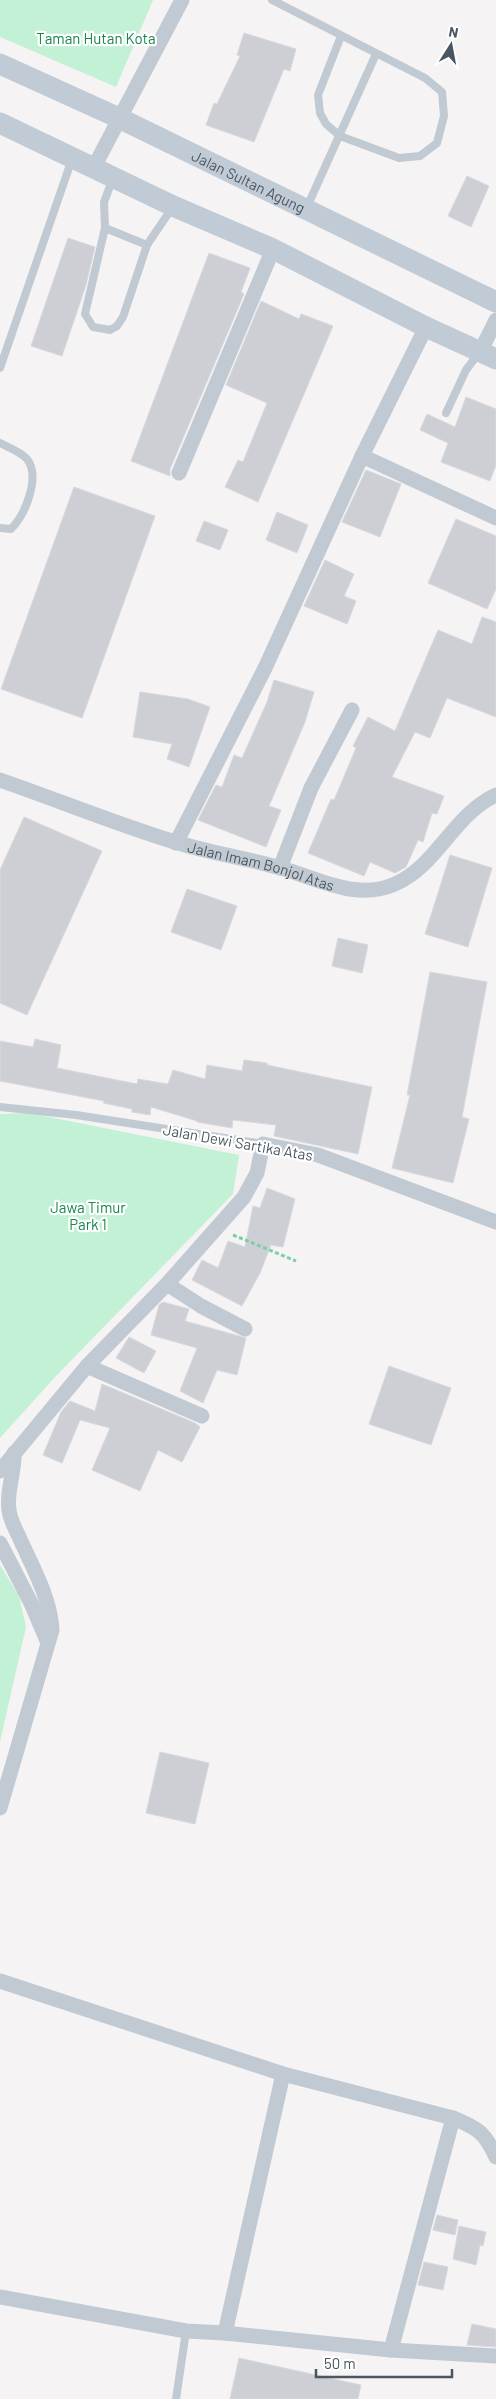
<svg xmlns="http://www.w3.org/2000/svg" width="496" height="2399" viewBox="0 0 496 2399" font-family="Barlow,sans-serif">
<rect width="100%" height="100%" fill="#f5f3f3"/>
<path fill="#c3f1d5" d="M0 0H153L116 87 0 37Z
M29 1113 239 1155 233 1194 56 1376 0 1438V1114Z
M0 1565 19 1596 26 1627 0 1742Z"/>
<path fill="#cdcfd5" stroke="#d7d9de" d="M244 33 296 49 290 71 284 69 254 142 206 125 214 103 217 104 240 56 237 55Z
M467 176 489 186 471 227 448 216Z
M68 238 95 247 86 285 62 356 31 346Z
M209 253 250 268 241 292 244 294 170 469V476L131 461Z
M261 301 299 319 301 314 333 326 258 502 225 487 238 460 243 462 267 403 226 385Z
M466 397 496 409V465L490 481 441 462 448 443 420 430 427 414 455 427Z
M366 470 401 484 380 537 342 522Z
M74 487 155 516 82 718 1 689Z
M277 512 308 525 297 553 266 540Z
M456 519 496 536V589L487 609 428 583Z
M204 521 228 530 220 550 196 541Z
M325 560 354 574 344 596 356 601 347 624 304 606Z
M482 617 496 622V717L447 698 430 738 415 732 392 777 444 796 437 814 432 813 423 842 418 840 406 867 395 873 370 862 364 876 308 853 331 799 334 800 356 748 353 746 368 717 395 731 438 630 472 644Z
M274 680 314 692 305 722 269 806 281 810 266 847 198 820 216 785 222 787 234 755 242 758 267 702Z
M140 692 188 699 210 707 189 767 167 759 172 744 133 737Z
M24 817 102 851 27 1015 0 1003V870Z
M450 855 492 868 468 947 425 934Z
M187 889 237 906 221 950 171 932Z
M338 938 368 945 362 973 332 966Z
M430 972 487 982 462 1117 469 1119 453 1183 392 1168 410 1095H407Z
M35 1039 61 1045 57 1068 137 1084 138 1079 168 1084 173 1070 205 1079 207 1065 242 1071 244 1060 267 1063V1065L372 1087 358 1154 274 1136 276 1125 233 1120 232 1128 197 1122V1121L151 1107 150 1115 132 1112V1109L103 1103 104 1101 0 1081V1041L33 1047Z
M267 1188 295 1199 283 1247 271 1245 260 1273 242 1306 192 1280 202 1260 218 1268 228 1241 245 1247 253 1206 260 1208Z
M163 1302 189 1309 185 1321 246 1338 237 1375 217 1370 203 1403 180 1391 197 1348 151 1335 159 1305Z
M129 1337 156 1351 144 1373 116 1358Z
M389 1366 451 1388 431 1445 369 1424Z
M102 1384 195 1423 200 1427 182 1462 158 1450 140 1491 92 1470 110 1428 80 1420 62 1463 43 1455 61 1412 70 1401 95 1411Z
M160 1752 209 1763 195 1824 146 1813Z
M437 2215 458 2220 455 2235 433 2230Z
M459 2226 486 2232 483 2246 480 2245 476 2265 453 2259Z
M424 2262 448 2267 443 2290 418 2285Z
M472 2324 496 2329V2347L467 2345Z
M239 2358 361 2385 358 2399H230Z"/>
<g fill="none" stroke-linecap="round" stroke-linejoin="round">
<path stroke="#7ad0a6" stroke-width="3" stroke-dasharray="4 2.5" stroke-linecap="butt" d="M233 1235 296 1261"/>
<path stroke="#c1cad2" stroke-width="8" d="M272 0 425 78 442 92 444 116 437 143 420 156 399 158 340 136 326 124 320 113 318 95 341 36
M113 178 104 202 105 228 147 245
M307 207 376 54
M105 228 85 314 93 327 110 330 117 326 123 317 147 245 172 208
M0 368 72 159
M446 413 466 370 478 354
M0 443C8 447 21 452 27 459 41 477 25 515 11 529L0 528
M0 1107 76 1115 263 1144
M176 2399 186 2331"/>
<g stroke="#c1cad2" stroke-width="15">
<path d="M94 167 182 0"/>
<path d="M480 352 496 320"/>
<path d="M362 456 496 518"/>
<path d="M179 473 273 249"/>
<path id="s1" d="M0 780C58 800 116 824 175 842 210 853 246 858 281 868 318 879 357 901 395 884 437 866 453 815 496 795"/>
<path d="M176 843 265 668 362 456 426 327"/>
<path d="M280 868 311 788 352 710"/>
<path d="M167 1284 201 1306 245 1329"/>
<path d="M87 1366 202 1416"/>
<path d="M0 1471 87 1366 167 1284 244 1197 257 1173 263 1144 318 1155 496 1222"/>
<path d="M0 1543 31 1603 48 1643"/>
<path d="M0 1808 52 1630C50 1597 33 1568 20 1539 16 1530 10 1520 9 1510 6 1491 15 1472 14 1453"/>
<path d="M0 1981 283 2074 453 2118C478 2128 485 2133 496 2157"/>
<path d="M0 2297 186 2331 225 2333 391 2350 496 2356"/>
<path d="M225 2333 283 2074"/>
<path d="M391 2350 453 2118"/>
</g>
<g stroke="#c1cbd6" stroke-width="21">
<path id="s2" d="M0 64 119 118 496 302"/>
<path d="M0 123 173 206 273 249 426 327 496 359"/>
</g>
</g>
<g text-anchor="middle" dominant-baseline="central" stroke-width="4.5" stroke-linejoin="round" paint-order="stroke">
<g font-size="15" fill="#17864f" stroke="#fff">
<text x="96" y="38">Taman Hutan Kota</text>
<text x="88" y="1207">Jawa Timur<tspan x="88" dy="17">Park 1</tspan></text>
</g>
<g font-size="15" fill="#4a5661" stroke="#fff">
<text stroke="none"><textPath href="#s2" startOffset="275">Jalan Sultan Agung</textPath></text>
<text stroke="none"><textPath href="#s1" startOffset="275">Jalan Imam Bonjol Atas</textPath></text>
<text transform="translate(238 1142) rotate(10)">Jalan Dewi Sartika Atas</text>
</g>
</g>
<g transform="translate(451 45) rotate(11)" stroke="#ffffff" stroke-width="4" paint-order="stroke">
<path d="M0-4L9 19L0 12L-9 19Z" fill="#4a5661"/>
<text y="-8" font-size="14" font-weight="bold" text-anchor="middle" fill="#4a5661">N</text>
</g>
<path d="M316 2369v8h136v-8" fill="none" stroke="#4a5661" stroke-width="2.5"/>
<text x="324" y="2369" font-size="15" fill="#4a5661" stroke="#ffffff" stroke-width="4" paint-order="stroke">50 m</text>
</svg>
